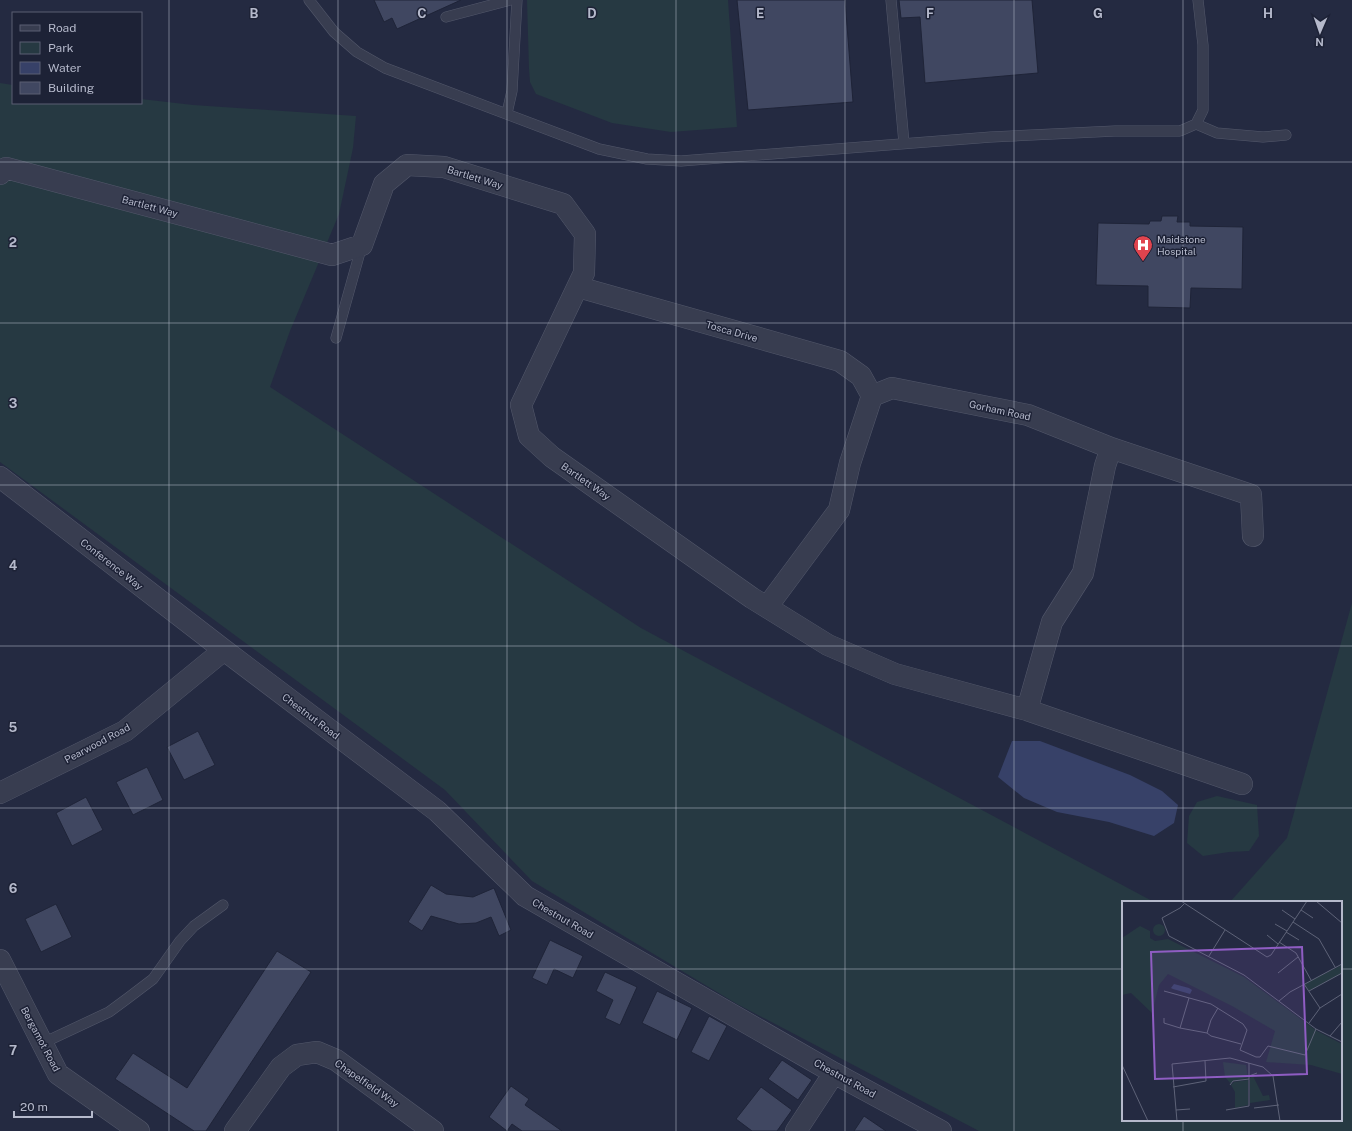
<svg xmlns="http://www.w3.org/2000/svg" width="1352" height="1131" viewBox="0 0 1352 1131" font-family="'Public Sans',sans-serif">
<rect width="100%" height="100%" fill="#242a41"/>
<path fill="#263942" d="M527 0H728L737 127 671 132 612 123 536 94 530 82 529 69Z
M0 83 13 85V103H141V99L193 105 356 116 353 148 339 214 290 331 270 387 641 628 1154 902H1123V1120H1341V902H1230L1287 838 1352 603V1131H979L737 1004 532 881 445 790 0 462Z
M1217 796 1257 805 1259 836 1249 851 1229 852 1203 856 1187 843 1189 816 1197 802Z"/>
<path fill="#374168" d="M1012 741H1040L1130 775 1162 791 1178 805 1174 823 1154 836 1109 822 1057 812 1024 798 998 777Z"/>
<path fill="#404761" stroke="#1f2438" d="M374 0H461L397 29 392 18 384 22Z
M737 0H845L853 102 748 110Z
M899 0H1032L1038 73 925 83 920 17 901 18Z
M1162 216H1178L1177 222H1190V226L1243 227 1242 289 1191 288 1190 308 1148 307V286L1096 285 1098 223 1149 224 1150 221H1161Z
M198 731 215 765 184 780 167 747Z
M147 767 163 800 133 815 116 782Z
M86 797 103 830 72 846 56 813Z
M431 885 446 894 473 897 494 888 511 930 499 936 491 917 476 923 459 924 431 916 422 931 408 922Z
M56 904 72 937 41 952 25 919Z
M550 940 583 956 573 978 554 969 547 985 532 978Z
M277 951 311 972 206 1131H194L115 1079 133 1053 187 1088Z
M605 972 637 987 620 1025 605 1018 613 1000 596 991Z
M657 991 692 1008 677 1040 642 1023Z
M709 1016 727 1026 709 1061 691 1052Z
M782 1060 812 1080 798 1100 768 1079Z
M511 1086 529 1099 525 1105 562 1131H522L512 1124 507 1131 489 1117Z
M761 1087 792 1110 777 1131H752L736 1119Z
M864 1116 886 1131H854Z"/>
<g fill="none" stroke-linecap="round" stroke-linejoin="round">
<defs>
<path id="lane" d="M309 0 334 32 357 52 385 68 599 149 647 159 681 161 991 137 1115 131H1180L1196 124 1203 110V45L1198 0
M891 0 904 143
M446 17 510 0
M507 113 512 91 517 0
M1196 124 1217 133 1263 137 1286 135
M336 338 362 245
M43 1043 109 1012 128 998 153 979 180 941 194 926 223 905"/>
<path id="street" d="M0 174 6 168 332 255 362 245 384 184 407 165 444 167 563 204 585 234 584 273 521 405 529 436 552 457 752 598 828 645 895 674 1027 710 1242 784
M578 287 840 361 861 376 872 396
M1111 448 1251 495 1253 536
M0 477 224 650 437 811 525 896 834 1073 941 1131
M767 607 839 510 850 463 872 396 892 388 1028 415 1111 448 1105 466 1083 573 1052 622 1027 710
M0 793 125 731 224 650
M0 960 58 1074 139 1131
M235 1131 281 1067 297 1055 317 1052 336 1060 433 1131
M796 1131 834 1073"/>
</defs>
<use href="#lane" stroke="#53586b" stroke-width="11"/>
<use href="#street" stroke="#53586b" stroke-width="22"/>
<use href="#lane" stroke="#383d50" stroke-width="10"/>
<use href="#street" stroke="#383d50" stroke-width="21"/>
</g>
<path fill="none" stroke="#b5b9cb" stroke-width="1" stroke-opacity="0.55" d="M169 0V1131M338 0V1131M507 0V1131M676 0V1131M845 0V1131M1014 0V1131M1183 0V902M0 162H1352M0 323H1352M0 485H1352M0 646H1352M0 808H1352M0 969H1123M1341 969H1352M1183 1120V1131"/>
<defs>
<symbol id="hospital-pin" viewBox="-11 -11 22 30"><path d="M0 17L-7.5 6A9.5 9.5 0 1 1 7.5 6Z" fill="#e0444e" stroke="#1d2236"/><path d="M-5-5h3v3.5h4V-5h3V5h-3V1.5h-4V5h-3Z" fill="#fff"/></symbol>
</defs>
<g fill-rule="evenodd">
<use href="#hospital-pin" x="1132" y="234" width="22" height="30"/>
</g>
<g text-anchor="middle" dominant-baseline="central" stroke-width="3" stroke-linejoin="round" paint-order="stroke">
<g font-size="10" fill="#b5b9cb" stroke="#1d2236">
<text transform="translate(475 177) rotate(17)">Bartlett Way</text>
<text transform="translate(150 206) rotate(15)">Bartlett Way</text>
<text transform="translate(732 331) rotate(16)">Tosca Drive</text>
<text transform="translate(1000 410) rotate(12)">Gorham Road</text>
<text transform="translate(586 481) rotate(35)">Bartlett Way</text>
<text transform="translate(112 564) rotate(38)">Conference Way</text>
<text transform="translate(311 716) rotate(37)">Chestnut Road</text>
<text transform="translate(97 743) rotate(-28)">Pearwood Road</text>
<text transform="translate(563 918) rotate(30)">Chestnut Road</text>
<text transform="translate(41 1039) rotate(62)">Bergamot Road</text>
<text transform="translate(845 1078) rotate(29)">Chestnut Road</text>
<text transform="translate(367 1083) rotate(35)">Chapelfield Way</text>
</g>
<g font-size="10" fill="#b5b9cb" stroke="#1d2236" text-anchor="start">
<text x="1157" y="239">Maidstone<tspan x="1157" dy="12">Hospital</tspan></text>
</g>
</g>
<g transform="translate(1122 901)">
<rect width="220" height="220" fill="#242a41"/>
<path d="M31 29a6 6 0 1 1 12 0a6 6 0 1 1-12 0ZM18 25 28 30V37L33 40 46 38 122 76 195 130 220 143V173L189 164 144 161 153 130 110 105 46 73 37 84 30 112 9 92 0 94V37ZM220 64V72L187 90 182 83ZM101 161 124 164 126 177 111 180 109 183 103 176ZM131 175 141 195 147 194 148 199 128 202V177ZM126 179V204L113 207V191L109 184 112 181Z" fill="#263942"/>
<path d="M52 83 67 87 70 89 68 93 51 88 49 87Z" fill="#374168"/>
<path fill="none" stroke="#5e6378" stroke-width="1" d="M59 0 145 56 149 54 185 0M194 0 220 22M62 3 58 7 40 17 47 35 122 74 194 128 220 141M160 9 173 18M179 9 191 17M171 21 197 38 213 66M153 23 165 30M164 31 177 39M145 34 156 43M157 41 174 52 189 79M87 55 103 29M156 72 176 56M182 83 198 107M42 90 89 103 121 123 125 129 118 149 134 156H138L146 145 183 154 194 128M187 90 220 72M67 97 58 127 85 132 89 119 96 107M157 100 168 91 220 63M42 117V122L58 127M187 122 198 107 220 93M85 132 89 135 119 143M208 135 220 121M127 162V175L135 172M0 164 26 220M108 184 111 180 127 178M51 186 84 180 83 160M132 207 157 204M54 209 68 208M104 209 127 205V175M55 220 50 163 108 157 141 166 151 175 158 220"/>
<path fill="#8f5dc3" fill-opacity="0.15" stroke="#8f5dc3" stroke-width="2" d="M180 46 185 173 33 178 29 51Z"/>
<rect width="220" height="220" fill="none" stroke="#b5b9cb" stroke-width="2"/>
</g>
<g font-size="13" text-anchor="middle" font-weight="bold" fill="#b5b9cb" stroke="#1d2236" stroke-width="3" stroke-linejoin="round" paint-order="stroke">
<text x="254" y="18">B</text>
<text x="422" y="18">C</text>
<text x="592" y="18">D</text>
<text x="760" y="18">E</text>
<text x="930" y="18">F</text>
<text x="1098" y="18">G</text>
<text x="1268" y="18">H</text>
<text x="13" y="247">2</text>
<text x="13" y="408">3</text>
<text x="13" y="570">4</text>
<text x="13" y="732">5</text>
<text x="13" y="893">6</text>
<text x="13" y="1055">7</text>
</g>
<rect x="12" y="12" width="130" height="92" fill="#1d2236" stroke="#5a5e72"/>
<rect x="20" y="25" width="20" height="6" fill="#383d50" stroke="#5a5e72"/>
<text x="48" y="32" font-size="12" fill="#b5b9cb">Road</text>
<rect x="20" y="42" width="20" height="12" fill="#263942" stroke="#5a5e72"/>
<text x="48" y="52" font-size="12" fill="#b5b9cb">Park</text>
<rect x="20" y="62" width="20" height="12" fill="#374168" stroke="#5a5e72"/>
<text x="48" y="72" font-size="12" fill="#b5b9cb">Water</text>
<rect x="20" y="82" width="20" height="12" fill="#404761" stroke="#5a5e72"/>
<text x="48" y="92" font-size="12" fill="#b5b9cb">Building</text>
<g transform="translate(1320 32) rotate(182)" stroke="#1d2236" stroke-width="3" paint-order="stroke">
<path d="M0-3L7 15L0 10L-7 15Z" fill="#b5b9cb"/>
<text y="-6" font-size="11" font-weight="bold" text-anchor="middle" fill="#b5b9cb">N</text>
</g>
<path d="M14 1111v6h78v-6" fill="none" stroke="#b5b9cb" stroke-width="2"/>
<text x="20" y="1111" font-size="12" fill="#b5b9cb" stroke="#1d2236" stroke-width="3" paint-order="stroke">20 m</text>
</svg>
